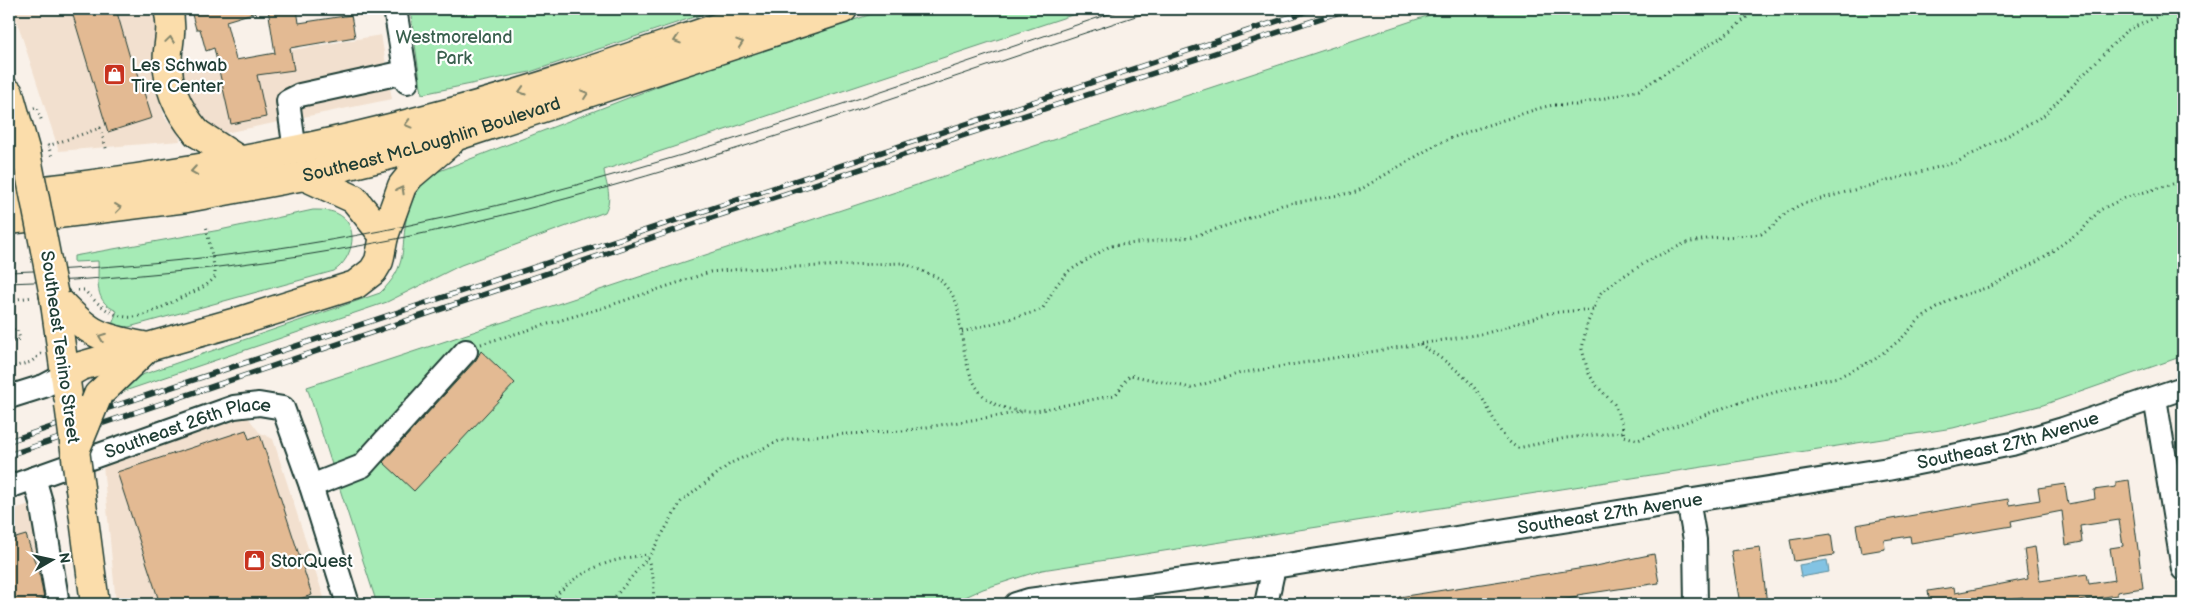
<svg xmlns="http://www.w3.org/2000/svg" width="2192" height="613" viewBox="0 0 2192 613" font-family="'Balsamiq Sans',sans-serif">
<rect width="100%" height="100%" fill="#f9f1e9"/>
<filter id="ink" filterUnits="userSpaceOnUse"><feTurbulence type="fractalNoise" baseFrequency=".02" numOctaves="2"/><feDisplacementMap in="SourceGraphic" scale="10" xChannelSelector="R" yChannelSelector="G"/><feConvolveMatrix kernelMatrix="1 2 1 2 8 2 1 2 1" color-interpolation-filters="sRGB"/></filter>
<g filter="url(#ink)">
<path fill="#f2e0cf" d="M13 9H155L158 33 153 67 154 81 165 118 179 132 180 141 59 151Z
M381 35 392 99 225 133 208 123 198 114 185 92 180 69Z
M240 414 247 416 259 432 273 439 326 604H116L103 465Z
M53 496 67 604H9V511Z"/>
<path fill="#a6ebb6" stroke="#629475" d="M410 9H718L530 72 422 94Z
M887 9H1090L604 170C606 186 613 197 605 212L461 265 387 302 110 396 130 379 380 293C409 265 400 250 407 215 410 201 420 186 429 175L690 74Z
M1448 9H2183V356L2043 405 1953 428 1042 570 983 589 950 604H377L307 387Z
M313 210C321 210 329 210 336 213 361 224 354 258 334 271L129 327 112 325 117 311C93 301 99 283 98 261L74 262V256L220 230Z"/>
<path fill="#83c3e3" stroke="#5b8d9d" d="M1827 560 1829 572 1801 577 1799 565Z"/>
<path fill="#e3ba93" stroke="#1f3d34" d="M82 9H116L133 68 136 67 152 118 108 132 72 12Z
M200 9H256V12L226 21 236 60 275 53 268 9H297L299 23 351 15 355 37 290 48 294 70 257 75 266 117 231 124 214 48 206 51 200 29H196L191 11Z
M481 351 515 383 414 491 383 462 476 360Z
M246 430 249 439 260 435 312 595 284 604H160L117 472Z
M2129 480 2143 588 2117 592V595L2078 601V604H2025L2023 597 1995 601 1996 604H1930L1928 591 1954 587 1955 593 2028 579 2024 549 2035 547 2040 581 2087 574 2089 584 2115 580 2110 548 2123 546 2119 520 2080 526 2082 542 2066 545 2062 511 2011 521 2012 526 1929 540 1911 543 1910 536 1884 540 1885 549 1861 553 1856 525 2008 499 2009 505 2040 500 2038 488 2065 484 2068 504 2095 499 2094 490 2116 487V482Z
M1831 534 1834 555 1794 561 1790 540Z
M26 535 40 577 44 599 29 604H9V540Z
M1760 547 1767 604H1740L1731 551Z
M1654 554 1659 583 1577 595 1578 597 1537 604H1400L1399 597 1591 567Z"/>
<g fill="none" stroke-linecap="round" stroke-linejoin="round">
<defs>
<g id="minor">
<path d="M395 9 407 82"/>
<path d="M295 151 288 101 300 95 405 72"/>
<path d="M9 397 44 386 65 375"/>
<path d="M2155 398 2183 569"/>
<path d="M34 478 41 502 58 604"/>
<path d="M311 486 362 466 466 351"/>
<path id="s1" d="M9 487 234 407 259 404 283 408 311 486 348 604"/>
<path d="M1688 500 1695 540 1696 604"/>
<path id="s2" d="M1016 604 1029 600 1274 567 1888 469 2012 444 2063 429 2183 388"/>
<path d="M1266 604 1274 567"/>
</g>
<path id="major" d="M168 9C172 24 170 36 168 51 165 84 177 109 197 133
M9 93 26 153
M54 296 68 396
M80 488 95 604"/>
<g id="highway">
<path d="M197 133 242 162"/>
<path d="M304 176 354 199 384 236"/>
<path d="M9 194C159 179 306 152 452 112 561 83 666 44 773 9"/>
<path id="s3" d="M9 220 187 198 304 176 379 158 457 136 843 9"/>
<path d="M54 296C87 332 95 337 143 346"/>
<path d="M65 375 81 366 240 321 355 285 373 271 379 261 384 236 402 186 410 176 450 142"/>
<path d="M98 395 144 351"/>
</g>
</defs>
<use href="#minor" stroke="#1f3d34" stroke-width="26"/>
<use href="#major" stroke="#1f3d34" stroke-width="31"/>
<use href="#highway" stroke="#1f3d34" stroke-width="31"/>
<path stroke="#1f3d34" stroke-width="3" stroke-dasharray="1 4" stroke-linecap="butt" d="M2174 9 2126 31 2044 115 2022 128 1957 162 1802 204 1786 213 1774 225 1761 234 1712 238 1686 243 1653 258 1617 280 1601 293 1587 324 1582 349 1588 372 1595 384 1614 404 1622 423 1624 436 1638 440 1731 405 1804 384 1838 377 1874 360 1901 339 1919 320 1951 299 1989 287 2038 261 2081 231 2100 210 2124 198 2183 181
M34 108 37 107 42 122
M48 145 52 157
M48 146 100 128 107 151
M78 290H84C122 330 138 320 182 297 193 292 207 287 215 277V271L206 225
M9 300 33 297
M9 331 17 329 20 339 9 343
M962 332 1038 311 1043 308 1057 284 1069 271 1110 246 1191 237 1244 220 1282 205 1356 192 1439 143 1473 130 1540 108 1553 105H1576L1639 90 1732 30 1756 9
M481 344 605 307 710 272 742 269 903 263 939 278 952 294 957 304C967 360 962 414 1036 411L1115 395C1122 388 1123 382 1130 375L1191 388 1241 373 1487 333 1549 313 1593 309
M1420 344C1441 358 1461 371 1477 391 1491 408 1498 438 1518 448L1566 438 1623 432
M9 368 31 362 42 353
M648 558 654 582 653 604
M549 604C574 571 610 558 649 555
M609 604 650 555 681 502 731 463 779 441 813 436 902 431 1022 412"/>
<use href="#minor" stroke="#fff" stroke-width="22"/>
<use href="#major" stroke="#fbddab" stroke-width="28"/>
<use href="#highway" stroke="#fbddab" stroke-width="28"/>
<path stroke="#1f3d34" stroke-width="1" d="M9 272C142 267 274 253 405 226 650 176 887 88 1124 9
M9 283C184 277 358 253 527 209 740 154 948 78 1157 9"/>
<defs>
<path id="rail" d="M9 441 1314 9
M9 455 693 224 1349 9"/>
</defs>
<use href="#rail" stroke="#1f3d34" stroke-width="5.5"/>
<use href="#rail" stroke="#fff" stroke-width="4" stroke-dasharray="11" stroke-linecap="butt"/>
<defs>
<path id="major-bridge" d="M26 153 54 296
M69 404 80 488"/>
<path id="highway-bridge" d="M75 451 98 395"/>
</defs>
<use href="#major-bridge" stroke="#1f3d34" stroke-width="31" stroke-linecap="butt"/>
<use href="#highway-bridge" stroke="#1f3d34" stroke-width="31" stroke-linecap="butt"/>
<use href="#major-bridge" stroke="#fbddab" stroke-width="28"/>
<use href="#highway-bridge" stroke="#fbddab" stroke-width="28"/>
</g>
<defs><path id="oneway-chevron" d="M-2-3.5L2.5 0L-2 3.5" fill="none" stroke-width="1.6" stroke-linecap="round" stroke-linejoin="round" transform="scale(1.25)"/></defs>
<g stroke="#82856a">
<use href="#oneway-chevron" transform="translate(170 40) rotate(-82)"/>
<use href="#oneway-chevron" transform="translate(677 40) rotate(162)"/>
<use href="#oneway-chevron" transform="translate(740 43) rotate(-18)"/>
<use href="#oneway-chevron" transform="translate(522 91) rotate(163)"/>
<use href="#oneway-chevron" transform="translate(585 94) rotate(-19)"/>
<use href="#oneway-chevron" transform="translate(408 124) rotate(165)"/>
<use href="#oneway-chevron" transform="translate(194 171) rotate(171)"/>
<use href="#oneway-chevron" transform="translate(401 190) rotate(-61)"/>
<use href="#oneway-chevron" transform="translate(118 208) rotate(-7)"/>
<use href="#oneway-chevron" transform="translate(102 337) rotate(-159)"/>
</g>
</g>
<defs>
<symbol id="shop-square" viewBox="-11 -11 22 22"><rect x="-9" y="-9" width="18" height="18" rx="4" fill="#c8321e" stroke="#fff"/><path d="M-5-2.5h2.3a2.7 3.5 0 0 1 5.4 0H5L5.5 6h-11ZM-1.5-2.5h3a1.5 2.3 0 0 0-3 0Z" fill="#fff"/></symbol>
</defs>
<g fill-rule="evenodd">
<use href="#shop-square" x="102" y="62" width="25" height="25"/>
<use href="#shop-square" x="242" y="548" width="25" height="25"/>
</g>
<g text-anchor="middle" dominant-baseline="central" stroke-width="4.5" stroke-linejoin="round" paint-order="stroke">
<g font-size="18" fill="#3a604e" stroke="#fff">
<text x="454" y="37">Westmoreland<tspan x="454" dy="21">Park</tspan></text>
</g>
<g font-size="18" fill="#1f3d34" stroke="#fff" text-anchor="start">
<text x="131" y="65">Les Schwab<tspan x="131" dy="21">Tire Center</tspan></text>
<text x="271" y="561">StorQuest</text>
</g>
<g font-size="18" fill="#1f3d34" stroke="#fff">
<text stroke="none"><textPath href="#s3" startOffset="431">Southeast McLoughlin Boulevard</textPath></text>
<text transform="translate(60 347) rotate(82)">Southeast Tenino Street</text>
<text stroke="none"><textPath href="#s1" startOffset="189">Southeast 26th Place</textPath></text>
<text stroke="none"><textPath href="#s2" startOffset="1006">Southeast 27th Avenue</textPath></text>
<text stroke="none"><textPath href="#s2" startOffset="601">Southeast 27th Avenue</textPath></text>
</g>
</g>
<rect width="2192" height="613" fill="none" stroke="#fff" stroke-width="30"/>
<rect x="15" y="15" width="2162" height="583" fill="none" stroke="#1f3d34" stroke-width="2" filter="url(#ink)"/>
<g transform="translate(52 560) rotate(81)" stroke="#ffffff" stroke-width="4" paint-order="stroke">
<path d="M0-4L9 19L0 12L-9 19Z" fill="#1f3d34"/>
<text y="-8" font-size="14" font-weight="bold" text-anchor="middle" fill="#1f3d34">N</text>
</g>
</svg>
